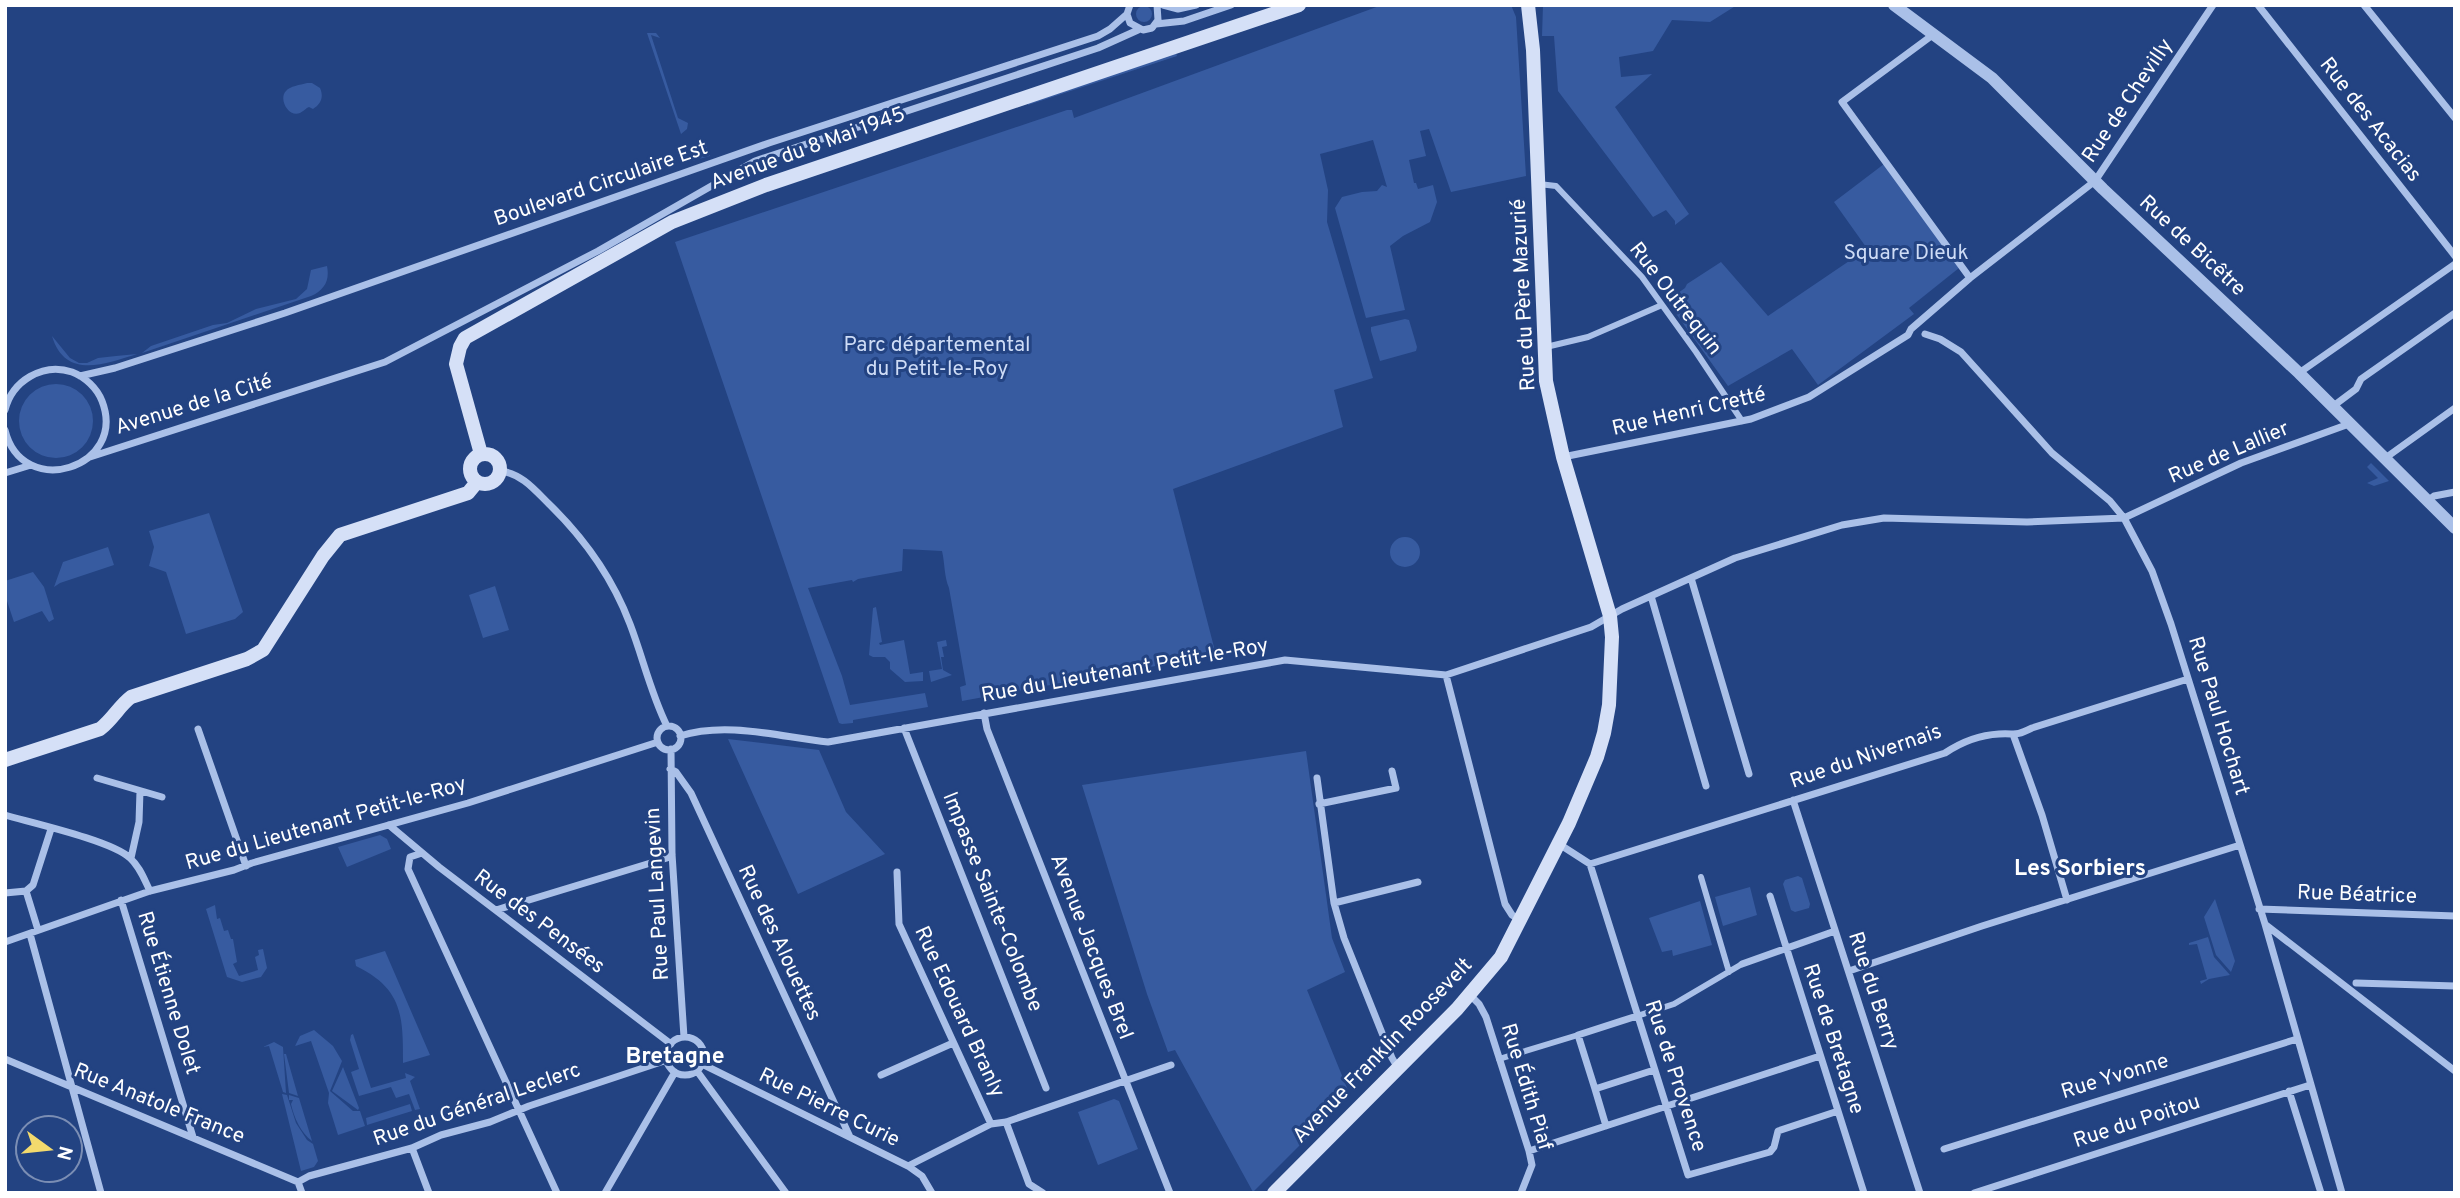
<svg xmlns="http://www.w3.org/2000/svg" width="2460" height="1198" viewBox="0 0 2460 1198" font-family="Overpass,sans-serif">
<rect width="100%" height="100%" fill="#234382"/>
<path fill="#375ba0" d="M1382 5H1511L1516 17 1526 176 1451 192 1429 129 1420 131 1426 156 1409 160 1414 183H1416L1418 189 1433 185 1437 202 1430 222 1403 236 1390 246 1405 310 1366 318 1335 208 1342 197 1362 192 1377 191 1382 185 1387 187 1373 140 1320 154 1328 190 1327 222 1373 378 1334 390 1343 427 1173 489 1215 651 1205 657 962 701 960 687 966 685 949 588C944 576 945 564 942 551L903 549 902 571 858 579 853 582 852 580 808 588 842 676 850 705 925 693 928 707 853 720V723L842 724 839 723 675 242 1067 110H1072L1074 118Z
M1543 5H1737L1710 22 1672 20 1653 51 1619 57 1621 77 1652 74 1615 107 1689 214 1675 225V221L1666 210 1653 217 1558 91 1554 36H1542Z
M1136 14a8 8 0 1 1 16 0a8 8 0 1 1-16 0Z
M647 33H656L660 38 651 35 678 118 688 123 687 129 681 134Z
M1176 53 1177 56 1028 105V102Z
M307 83H312L320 88C324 97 321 104 313 109L309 107C306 108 304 111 300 113 289 118 278 99 286 91 290 86 300 85 307 83Z
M706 146 710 156 688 162 687 152Z
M1884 164 1959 268 1909 308 1914 314 1818 385 1792 349 1728 386 1667 301 1685 288 1687 284 1721 262 1768 316 1861 253 1866 247 1834 202Z
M327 266C330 281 324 290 311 296L142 353 151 346 213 325 227 323 256 309 296 299 307 289 311 270Z
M1405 319 1409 320 1417 347 1416 351 1380 361 1371 331V327Z
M52 336 70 358 79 363H87L98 358 116 356 137 354C105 364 65 380 52 336Z
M19 421a37 37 0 1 1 74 0a37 37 0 1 1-74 0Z
M2371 463 2389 481 2374 486 2367 483 2378 478 2367 467Z
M209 513 243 612 235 619 186 634 166 572 149 566 154 547 149 531Z
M1390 552a15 15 0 1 1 30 0a15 15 0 1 1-30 0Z
M108 547 114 565 60 583 54 587 63 562Z
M33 572 44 587 54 619 49 622 42 611 14 622 5 595V581Z
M495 586 509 630 483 638 469 595Z
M876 607 882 642 879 643 880 645 904 640 910 674 923 672V681L905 682 890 669V662L885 657H873L869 655 873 608Z
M946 640 947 646 942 647 944 657H941L943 670 952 675 931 682 929 671 942 669 937 642Z
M728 739 819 750 846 812 885 854 798 894Z
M1306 751 1332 938 1345 972 1307 990 1350 1095 1253 1192 1175 1050 1168 1052 1147 994 1082 785Z
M380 835 387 839 391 849 347 867 338 847Z
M1798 876 1802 878 1810 904 1809 908 1795 912 1791 910 1783 884 1785 880Z
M1750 887 1757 915 1723 926 1715 897Z
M2215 899 2235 961 2231 972 2216 955 2204 917Z
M1700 901 1712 945 1673 956 1672 950 1662 952 1649 918Z
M215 905 217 919 220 918 224 931 228 930 231 939H233L237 962 233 964 239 976 258 970 255 957 259 955 258 950 263 949 267 968 261 977 242 982 227 977 206 909Z
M2208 937 2214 957 2230 975 2209 979 2201 984 2200 981 2207 979 2197 944 2189 945V943Z
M385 951 430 1055 403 1063C403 1016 403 989 356 966L355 960Z
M314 1030 333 1046 342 1061 330 1091 353 1111H360L365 1126 338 1135 328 1103 329 1093 311 1041 295 1046 300 1036Z
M353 1034 371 1088 406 1078 405 1073 415 1077 410 1081 420 1109 415 1110 409 1094 396 1098 391 1087 359 1096 351 1072 359 1069 350 1040 351 1035Z
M274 1042 283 1047 286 1093 283 1092 269 1046 263 1047Z
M284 1054H286L298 1096 289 1093Z
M343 1067 359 1108 358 1110 332 1091Z
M282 1094 287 1095 296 1123 307 1140 313 1144 318 1161 314 1167 301 1171Z
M289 1095 299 1098 312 1141C301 1133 294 1118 291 1104L293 1100H289Z
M1114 1099 1119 1101 1138 1149 1098 1165 1078 1112Z
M410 1104 412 1111 367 1125 366 1118Z"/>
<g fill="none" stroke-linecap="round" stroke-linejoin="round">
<path stroke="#aac0e8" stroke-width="6" d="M1539 184 1556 186 1642 277 1696 352 1742 421
M1546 347 1588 337 1662 305
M1701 877 1729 972
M1637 1016 1674 1004 1742 964
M1499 1059 1578 1035"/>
<path stroke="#aac0e8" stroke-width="7" d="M1130 5 1127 14 1130 23 1143 30 1152 28 1158 20 1157 5
M1163 5 1178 9 1196 5
M2258 5 2455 256
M2364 5 2455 118
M1156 24 1184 21 1231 5
M1934 34 1842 102 1970 278
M1925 334 1940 339 1961 352 2052 453 2110 501 2124 518 2152 571 2171 624 2265 924 2342 1193
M2299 373 2455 264
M80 376 115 368 285 313 769 143 1098 36 1110 29 1127 14
M2332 407 2356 389 2361 379 2455 313
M5 410C12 381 43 362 72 372 85 377 97 388 102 401 128 468 22 501 5 430
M90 457 385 362 598 251 755 161 1098 48 1138 30
M1563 457 1751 419 1809 397 1908 335 1911 329 1970 278 2095 181 2213 5
M2384 459 2455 408
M501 471C522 474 534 489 549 504 583 537 613 579 630 624 643 658 651 694 667 726
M5 473 31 465
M2427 501 2434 496 2455 492
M1691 578 1749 774
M1651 596 1706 786
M1446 675 1505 904 1512 915 1520 920
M984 713 987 729 1170 1193
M657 738a12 12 0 1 1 24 0a12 12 0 1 1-24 0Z
M904 728 1046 1088
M198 729 246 866
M680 736C727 721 780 737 828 742L1285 660 1446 675 1591 627 1622 609 1735 558 1842 525 1884 518 2027 522 2124 518 2241 463 2349 424
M2014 737 2042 815 2067 900
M671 749 672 854 684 1037
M670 769 676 772 691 793 850 1137
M97 778 162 797
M1317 778 1334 903 1344 938 1392 1058 1398 1068
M1793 800 1920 1193
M1319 804 1396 788 1392 771
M5 815C33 823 113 841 130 858 140 867 144 879 150 891
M389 825 439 867 671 1044
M1559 844 1590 864 1945 753C1960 743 1980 735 1999 734 2018 733 2013 737 2032 728L2188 679
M422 853 410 857 408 869 557 1193
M131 858 139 822 140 791
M1590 864 1688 1175 1770 1152 1774 1147 1778 1131 1838 1111
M897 872 899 924 991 1124
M26 891 38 930
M5 893 26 891 33 885 51 829
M1770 896 1864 1193
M121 900 193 1137
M1334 903 1418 882
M2259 909 2455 916
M496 910 667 858 672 854
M2266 925 2455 1071
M30 934 101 1193
M5 942 150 891 234 870 252 863 468 803 658 742
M1742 964 1835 931
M1849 971 1982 926 2240 845
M2356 983 2455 986
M1470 995 1479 1004 1486 1017 1529 1151 1532 1165 1521 1193
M666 1056a19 19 0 1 1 38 0a19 19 0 1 1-38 0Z
M5 1059 298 1182
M702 1064 908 1166 922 1176 932 1193
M697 1071 786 1193
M881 1075 953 1043
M1595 1089 1578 1035 1637 1016
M2289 1091 2321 1193
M1006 1122 1029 1184 1043 1193
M1606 1126 1595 1089 1654 1070
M412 1148 429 1193
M1944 1149 2297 1039
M1529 1151 1820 1056
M908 1166 991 1124 1006 1122 1171 1065
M298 1182 309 1176 412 1148 441 1135 490 1122 529 1106 667 1060
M298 1182 302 1193
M605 1193 675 1072
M1974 1193 2310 1085"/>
<path stroke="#aac0e8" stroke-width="12" d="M1894 5 1992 78 2103 189 2299 373 2455 528"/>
<path stroke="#d5e0f7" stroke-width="14" d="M470 469a15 15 0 1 1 30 0a15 15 0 1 1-30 0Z
M481 454 456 364 460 347 465 338 672 222 766 185 1299 5
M5 760 100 729C113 719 119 706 131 697L247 659 263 650 323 556 340 535 468 493 477 482
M1274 1193 1457 1009 1501 957 1569 823 1597 757 1604 733 1609 705 1612 637 1610 616 1563 457 1546 381 1533 50 1528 5"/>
</g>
<g text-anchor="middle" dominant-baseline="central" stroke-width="6" stroke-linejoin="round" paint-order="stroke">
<g font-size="21" fill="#fff" stroke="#234382">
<text transform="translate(2128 101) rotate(-56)">Rue de Chevilly</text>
<text transform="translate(2370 120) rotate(52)">Rue des Acacias</text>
<text transform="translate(808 149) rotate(-20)">Avenue du 8 Mai 1945</text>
<text transform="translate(601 184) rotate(-19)">Boulevard Circulaire Est</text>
<text transform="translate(2192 246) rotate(43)">Rue de Bicêtre</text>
<text transform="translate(1524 295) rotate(-93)">Rue du Père Mazurié</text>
<text transform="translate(1675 299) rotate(52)">Rue Outrequin</text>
<text transform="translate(194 405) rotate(-17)">Avenue de la Cité</text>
<text transform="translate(1689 412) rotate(-13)">Rue Henri Cretté</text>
<text transform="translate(2229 453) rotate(-23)">Rue de Lallier</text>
<text transform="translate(1125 671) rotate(-10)">Rue du Lieutenant Petit-le-Roy</text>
<text transform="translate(2218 716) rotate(73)">Rue Paul Hochart</text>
<text transform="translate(1866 757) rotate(-19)">Rue du Nivernais</text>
<text transform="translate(326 824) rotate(-16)">Rue du Lieutenant Petit-le-Roy</text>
<text transform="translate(658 894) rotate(-93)">Rue Paul Langevin</text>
<text transform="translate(2357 895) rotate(2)">Rue Béatrice</text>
<text transform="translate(992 902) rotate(68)">Impasse Sainte-Colombe</text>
<text transform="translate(539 922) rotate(37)">Rue des Pensées</text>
<text transform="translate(779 943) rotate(65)">Rue des Alouettes</text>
<text transform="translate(1091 947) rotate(69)">Avenue Jacques Brel</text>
<text transform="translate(1873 991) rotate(72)">Rue du Berry</text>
<text transform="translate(168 993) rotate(73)">Rue Étienne Dolet</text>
<text transform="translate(959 1012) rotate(65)">Rue Edouard Branly</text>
<text transform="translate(1833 1039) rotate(72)">Rue de Bretagne</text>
<text transform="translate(1383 1051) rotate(-46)">Avenue Franklin Roosevelt</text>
<text transform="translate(1675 1076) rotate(72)">Rue de Provence</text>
<text transform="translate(2115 1077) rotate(-17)">Rue Yvonne</text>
<text transform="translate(1526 1087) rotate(73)">Rue Édith Piaf</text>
<text transform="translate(159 1104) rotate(22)">Rue Anatole France</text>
<text transform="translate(477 1105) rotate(-19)">Rue du Général Leclerc</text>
<text transform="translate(829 1108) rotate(26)">Rue Pierre Curie</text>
<text transform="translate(2137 1122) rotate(-18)">Rue du Poitou</text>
</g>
<g font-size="21" fill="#cedcf6" stroke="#234382">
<text x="1906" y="253">Square Dieuk</text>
<text x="937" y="345">Parc départemental<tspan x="937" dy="24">du Petit-le-Roy</tspan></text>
</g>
<g font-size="23" font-weight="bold" fill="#fff" stroke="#234382">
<text x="2080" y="869">Les Sorbiers</text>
<text x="675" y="1057">Bretagne</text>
</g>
</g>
<rect width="2460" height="1198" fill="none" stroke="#ffffff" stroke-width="14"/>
<g transform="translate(49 1149) rotate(105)"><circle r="33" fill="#234382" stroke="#7b8eb4" stroke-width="2"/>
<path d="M0-5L12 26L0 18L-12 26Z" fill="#f3da6d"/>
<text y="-10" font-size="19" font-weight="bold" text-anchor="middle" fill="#ffffff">N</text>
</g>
</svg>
